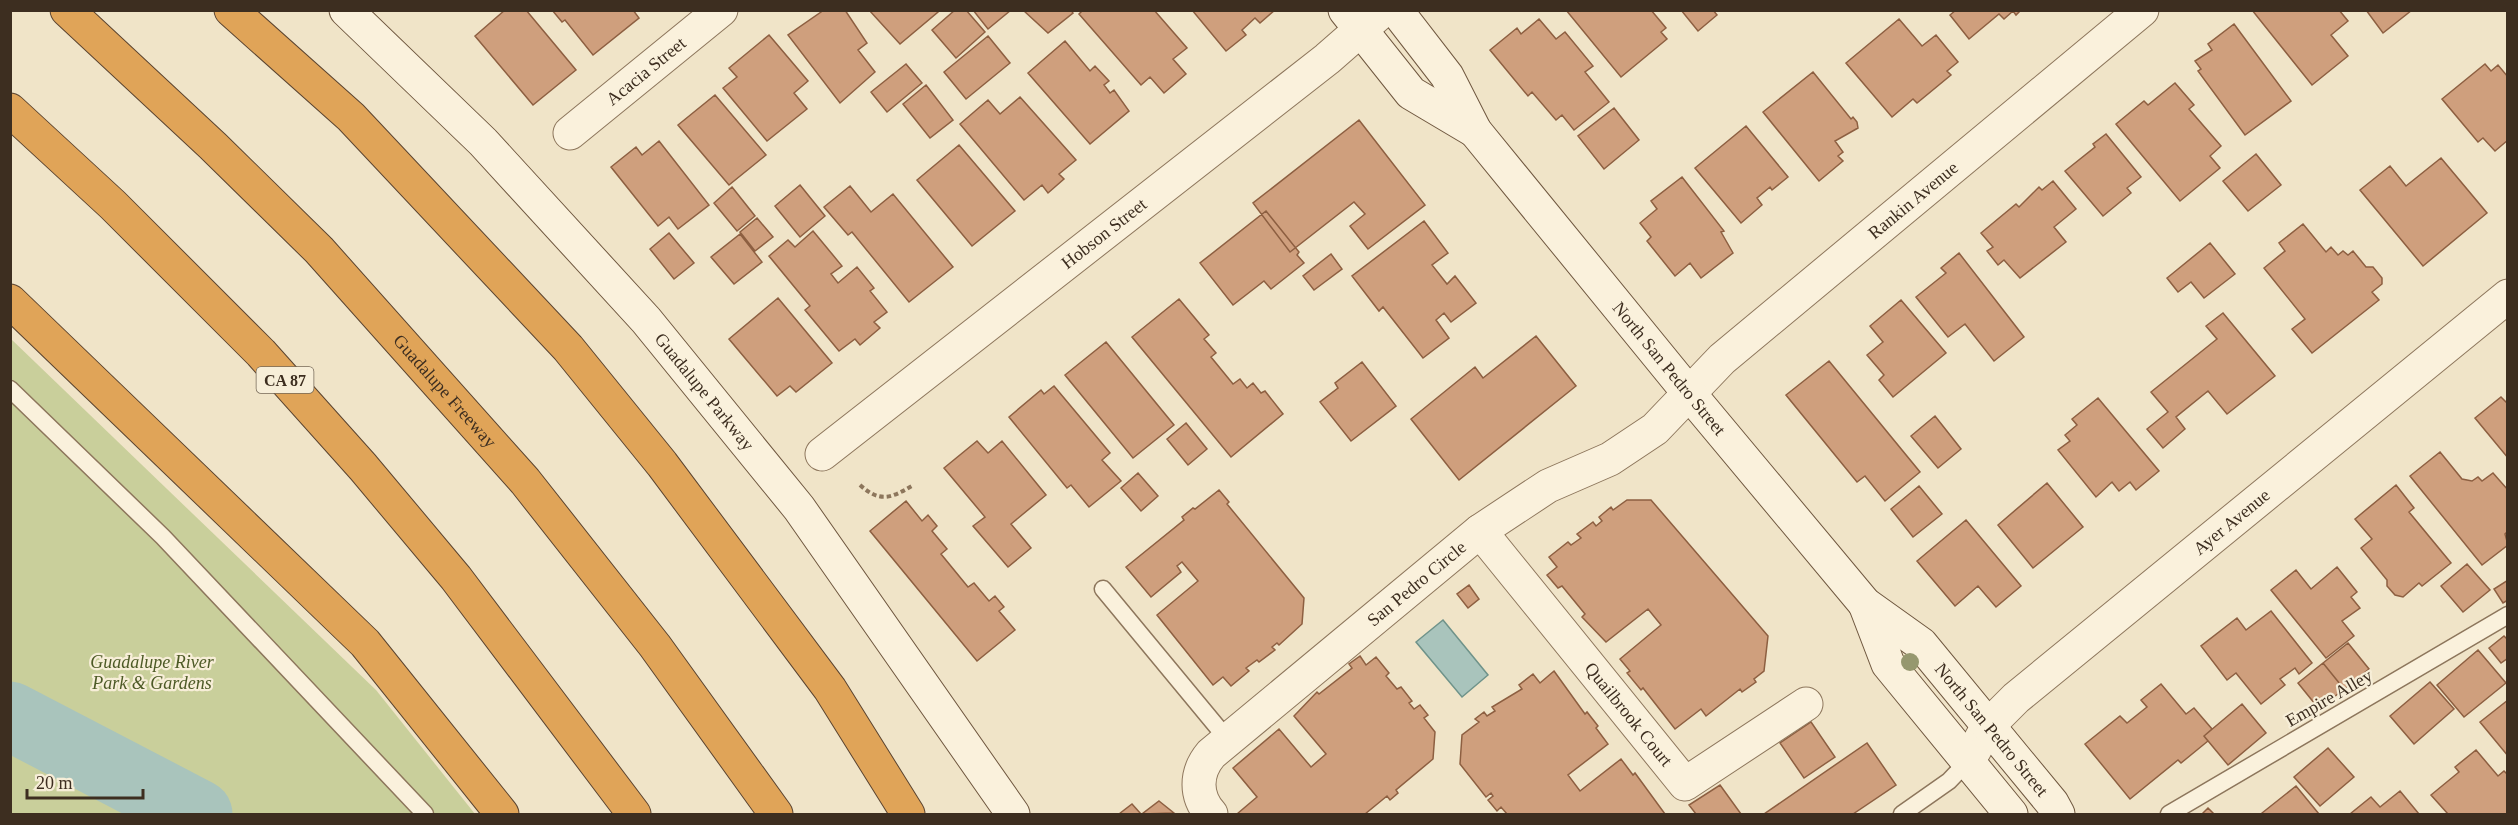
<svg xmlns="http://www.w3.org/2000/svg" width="2518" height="825" viewBox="0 0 2518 825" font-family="Georgia,serif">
<rect width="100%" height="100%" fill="#f0e4c8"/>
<path fill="#c9cf9b" d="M10 338 376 690 475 814H11Z"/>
<path fill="#a9c4bc" stroke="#6f938a" stroke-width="1.5" d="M1443 620 1488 675 1462 697 1416 642Z"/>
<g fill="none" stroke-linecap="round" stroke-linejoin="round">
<path stroke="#a9c4bc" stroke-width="69" d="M10 716 198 814"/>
</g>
<path fill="#cf9f7d" stroke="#8d5f41" stroke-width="1.5" d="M505 10H526L576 70 533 105 475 36Z
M552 10H633L639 18 593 55 565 20 562 22Z
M824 10H845L867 43 858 50 875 72 840 103 788 35Z
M869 10H937L938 12 900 44Z
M955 10H966L985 32 956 58 932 30Z
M973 10H1011L988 29Z
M1023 10H1071L1073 13 1048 33Z
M1083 10H1154L1187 48 1173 59 1186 74 1164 93 1150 77 1141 85 1079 14Z
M1192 10H1275L1260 23 1255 18 1242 30 1246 35 1226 51Z
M1566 10H1651L1666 28 1661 32 1667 39 1621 77Z
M1681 10H1713L1717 15 1698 31Z
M1956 10H2021L2016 15 2013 11 2004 19 1999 14 1969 39 1950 15Z
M2252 10H2339L2348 21 2331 35 2348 56 2312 85Z
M2366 10H2412L2383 33Z
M1539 19 1556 39 1565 32 1593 66 1585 72 1609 102 1574 130 1562 115 1556 120 1532 92 1528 96 1490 50 1517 28 1521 34Z
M1899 19 1922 46 1936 35 1958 62 1947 71 1951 75 1917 103 1913 99 1892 117 1846 63Z
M2234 24 2291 101 2245 135 2198 71 2201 69 2195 61 2212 50 2208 44Z
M769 35 808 81 794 93 807 109 767 141 723 88 737 77 729 68Z
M988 36 1010 63 966 99 944 72Z
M1065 41 1090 71 1095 66 1109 81 1104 85 1110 93 1114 90 1129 111 1090 144 1028 73Z
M906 64 922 83 887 112 871 92Z
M2485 64 2491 71 2498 65 2508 77V140L2495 151 2483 138 2478 142 2442 99Z
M1813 72 1851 119 1853 117 1857 122 1858 128 1835 141 1843 152 1838 156 1843 161 1819 181 1763 112Z
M2175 83 2194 105 2189 109 2221 146 2210 156 2220 168 2180 201 2116 124 2144 101 2148 105Z
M926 85 953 120 930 138 903 104Z
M715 95 766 155 729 185 678 125Z
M1020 97 1076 160 1059 174 1064 179 1048 193 1042 185 1024 200 960 124 988 100 1000 114Z
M1614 108 1639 140 1604 169 1578 136Z
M1359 120 1425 205 1368 249 1350 226 1365 214 1354 202 1290 252 1253 203Z
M1746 126 1788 177 1772 190 1770 187 1757 198 1762 205 1741 223 1695 168Z
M2106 134 2141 177 2127 188 2131 193 2103 216 2065 171 2095 147 2093 144Z
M659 141 709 205 678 229 669 217 658 226 611 167 636 147 642 155Z
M959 145 1015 211 972 246 917 180Z
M2256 154 2281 185 2248 211 2223 181Z
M2441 158 2487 213 2423 266 2360 190 2390 166 2406 186Z
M1682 177 1724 231 1721 232 1733 253 1701 278 1690 263 1675 276 1647 241 1651 237 1640 223 1657 209 1651 201Z
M2053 181 2076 209 2054 227 2066 242 2020 278 2004 260 1998 265 1987 251 1993 247 1981 233 2016 204 2019 207 2039 187 2042 190Z
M800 185 825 216 800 237 775 206Z
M850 186 871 212 893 194 953 267 909 302 852 232 848 235 824 207Z
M732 187 755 216 737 231 714 203Z
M1266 211 1299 252 1297 255 1304 263 1271 289 1264 281 1233 305 1200 263Z
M757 218 773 237 755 251 740 232Z
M1424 221 1448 253 1432 265 1447 284 1455 276 1476 303 1451 322 1444 313 1436 320 1449 338 1423 358 1383 307 1379 311 1352 276Z
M2303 224 2326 252 2331 247 2338 255 2343 251 2348 255 2353 251 2366 267H2373L2382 278V284L2372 292 2379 300 2312 353 2292 329 2305 319 2264 268 2285 251 2279 243Z
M813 231 842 266 831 274 838 283 857 267 874 288 870 291 887 312 874 322 880 328 860 345 855 339 839 351 805 310 810 306 769 256 788 240 795 247Z
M669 233 694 263 674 279 650 249Z
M740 234 762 262 734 284 711 257Z
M2210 243 2235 274 2204 298 2191 282 2178 292 2167 278Z
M1959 253 2024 337 1994 361 1965 324 1948 337 1916 297 1946 273 1941 268Z
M1331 254 1342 269 1314 290 1303 276Z
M778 298 832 363 796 392 790 386 777 396 729 339Z
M1179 299 1209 335 1204 339 1216 353 1211 357 1233 384 1240 379 1247 388 1253 383 1261 393 1265 391 1283 414 1231 457 1132 337Z
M1901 300 1946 353 1893 397 1879 380 1884 375 1867 355 1883 342 1870 326Z
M2223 313 2275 376 2227 414 2208 391 2176 417 2185 429 2163 448 2147 429 2168 412 2151 392 2217 339 2206 326Z
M1536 336 1576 386 1459 480 1411 419 1475 367 1483 378Z
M1106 342 1174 425 1133 458 1065 375Z
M1829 361 1920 472 1885 501 1865 476 1857 482 1786 395Z
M1362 362 1396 406 1351 441 1320 402 1338 388 1335 383Z
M1054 386 1110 453 1102 460 1121 481 1089 507 1071 485 1067 488 1009 417 1041 390 1044 394Z
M2501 397 2508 404V458L2475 418Z
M2098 398 2159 471 2136 490 2130 482 2119 491 2112 482 2096 497 2058 450 2070 441 2065 435 2077 425 2072 419Z
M1935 416 1961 449 1938 468 1911 436Z
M1186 423 1207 449 1188 465 1167 439Z
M977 441 988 453 1002 441 1046 495 1011 524 1031 548 1008 567 973 526 985 517 944 468Z
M2440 452 2462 479 2472 481 2478 477 2482 481 2493 473 2508 490V531L2505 534 2508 545 2482 565 2410 476Z
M1138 473 1158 496 1141 511 1121 488Z
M2047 483 2083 527 2033 568 1998 525Z
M2396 485 2414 508 2409 512 2451 563 2422 586 2419 583 2403 597 2395 595 2387 586V580L2361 548 2372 539 2355 519Z
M1919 486 1942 514 1913 537 1891 509Z
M1219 490 1229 502 1227 504 1304 598 1302 624 1279 645 1277 643 1272 647 1275 650 1259 662 1257 660 1246 668 1249 671 1231 686 1223 677 1213 685 1157 615 1198 581 1182 562 1177 566 1181 572 1151 597 1126 567 1184 520 1182 517 1193 508 1195 509Z
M1627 500H1651L1768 636 1764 671 1754 679 1756 682 1742 692 1740 689 1706 716 1701 709 1675 729 1643 688 1641 690 1627 673 1630 671 1620 659 1661 625 1648 609 1606 642 1582 617 1585 614 1562 586 1558 588 1547 575 1557 567 1549 557 1568 542 1571 545 1581 538 1577 534 1593 522 1596 526 1602 521 1599 517 1611 507 1613 510Z
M906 501 922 521 928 515 937 526 932 531 947 549 941 554 968 587 974 583 989 601 995 596 1004 607 999 611 1015 630 977 661 870 531Z
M1966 520 2021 586 1996 607 1978 586 1955 606 1917 561Z
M2467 564 2490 590 2463 612 2441 586Z
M2337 567 2357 592 2351 597 2360 608 2342 621 2354 636 2326 658 2271 590 2296 570 2311 589Z
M2508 580V600L2503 603 2494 589Z
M1469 585 1479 599 1468 608 1457 594Z
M2271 611 2312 663 2299 674 2295 668 2280 679 2285 685 2261 704 2236 673 2227 680 2201 646 2237 618 2246 630Z
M2504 636 2508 640V658L2501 663 2489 648Z
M2348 643 2369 669 2344 689 2323 663Z
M2478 650 2506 683 2464 717 2437 685Z
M1360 656 1366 665 1376 657 1389 673 1386 676 1397 689 1401 687 1412 701 1409 703 1414 709 1420 705 1428 715 1424 718 1435 732 1433 759 1396 790 1398 793 1390 800 1387 796 1365 814H1237L1257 797 1233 768 1279 729 1311 767 1326 754 1294 716 1317 692 1319 694 1352 668 1349 664Z
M2323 663 2344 689 2319 709 2298 683Z
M1554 671 1585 714 1587 712 1598 726 1596 728 1608 744 1568 775 1580 791 1621 759 1633 775 1635 773 1665 814H1507L1501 807 1497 811 1488 800 1493 796 1491 793 1486 797 1460 764 1462 735 1479 722 1475 719 1484 712 1487 716 1495 711 1492 707 1522 689 1519 685 1533 674 1540 683Z
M2430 682 2454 709 2414 744 2390 716Z
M2161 684 2186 714 2194 708 2212 729 2204 736 2208 741 2181 763 2178 760 2130 799 2085 744 2120 716 2127 723 2147 707 2141 700Z
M2508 700V756L2480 722Z
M2242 704 2266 733 2228 765 2204 736Z
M1811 722 1835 757 1804 778 1780 743Z
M1867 743 1896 785 1853 814H1764Z
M2328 748 2354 777 2320 806 2294 777Z
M2476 750 2498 776 2504 771 2508 775V814H2448L2431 795 2459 772 2455 767Z
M1720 785 1741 814H1696L1689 805Z
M2296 786 2319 814H2264L2262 813Z
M2400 791 2419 814H2350L2371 797 2380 807Z
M1159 801 1174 813 1142 814Z
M1132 804 1141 814H1119Z
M2208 808 2214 814H2202Z"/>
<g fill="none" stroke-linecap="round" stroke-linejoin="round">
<defs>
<path id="lane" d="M10 389 163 537 425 814
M1103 589 1228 740
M1902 814 1949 781 1969 760
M2169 814 2508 615"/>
<g id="street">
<path id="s1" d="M570 133 721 10"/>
<path id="s2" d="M822 454 1327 59 1383 10"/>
<path id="s3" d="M1480 531 1685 784 1806 704"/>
<path id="s4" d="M1969 760 1988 726 2016 698 2508 296"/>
<path id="s5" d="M1211 814C1195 796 1195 773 1211 754L1480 531 1548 486 1610 459 1655 429 1722 359 2142 10"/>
</g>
<g id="secondary">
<path id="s6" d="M346 10 483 142 646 320 799 508 1013 814"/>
<path d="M1345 10 1411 93 1475 131"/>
<path id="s7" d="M1396 10 1447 76 1475 131 1688 392 1865 604 1921 644 2052 803 2058 814"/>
<path d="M1865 604 1888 664 2011 814"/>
</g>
<g id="highway">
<path id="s8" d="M67 10 213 146 319 250 525 481 655 646 776 814"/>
<path d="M231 10 351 117 568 348 662 464 830 689 908 814"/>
<path d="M10 110 113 205 261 353 363 467 456 578 634 814"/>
<path d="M10 301 365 643 502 814"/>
</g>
</defs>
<use href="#lane" stroke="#8d765c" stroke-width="19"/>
<use href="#street" stroke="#8d765c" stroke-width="35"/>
<use href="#secondary" stroke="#6f573f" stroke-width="35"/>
<use href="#highway" stroke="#5b4430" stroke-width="35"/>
<path stroke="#8d765c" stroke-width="4" stroke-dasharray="4.5 3" stroke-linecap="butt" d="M860 485C880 503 891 498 912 486"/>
<use href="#lane" stroke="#faf1dc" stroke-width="16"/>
<use href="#street" stroke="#faf1dc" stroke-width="33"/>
<use href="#secondary" stroke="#faf1dc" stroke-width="33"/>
<use href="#highway" stroke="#e0a458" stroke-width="33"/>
</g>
<circle fill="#96986f" cx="1910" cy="662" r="9"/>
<g text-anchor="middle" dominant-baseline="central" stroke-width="4.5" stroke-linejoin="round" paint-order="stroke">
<rect fill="#f7eed8" stroke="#756857" stroke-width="1.5" x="256.5" y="367" width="57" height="26" rx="4.5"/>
<g font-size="16" font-weight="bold" fill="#3d2e20">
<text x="285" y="380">CA 87</text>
</g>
<g font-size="18" fill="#3d2e20" stroke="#f7eed8">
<text stroke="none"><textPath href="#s1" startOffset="98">Acacia Street</textPath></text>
<text stroke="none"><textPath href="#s5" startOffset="964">Rankin Avenue</textPath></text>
<text stroke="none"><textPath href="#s2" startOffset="358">Hobson Street</textPath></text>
<text stroke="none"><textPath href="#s7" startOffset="452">North San Pedro Street</textPath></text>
<text stroke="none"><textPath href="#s8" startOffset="537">Guadalupe Freeway</textPath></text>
<text stroke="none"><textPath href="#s6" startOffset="524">Guadalupe Parkway</textPath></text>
<text stroke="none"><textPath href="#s4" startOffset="357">Ayer Avenue</textPath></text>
<text stroke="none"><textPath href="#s5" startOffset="333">San Pedro Circle</textPath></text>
<text transform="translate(2329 698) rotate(-30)">Empire Alley</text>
<text stroke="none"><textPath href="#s3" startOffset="236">Quailbrook Court</textPath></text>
<text stroke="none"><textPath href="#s7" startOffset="938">North San Pedro Street</textPath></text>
</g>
<g font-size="18" font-style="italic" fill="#4d5a26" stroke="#f7eed8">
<text x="152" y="662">Guadalupe River<tspan x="152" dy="21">Park &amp; Gardens</tspan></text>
</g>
</g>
<rect width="2518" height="825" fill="none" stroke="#3d2e20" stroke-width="24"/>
<path d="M27 789v9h116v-9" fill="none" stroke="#3d2e20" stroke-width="3"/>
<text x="36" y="789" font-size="18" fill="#3d2e20" stroke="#f7eed8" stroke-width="4.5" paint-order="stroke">20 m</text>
</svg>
